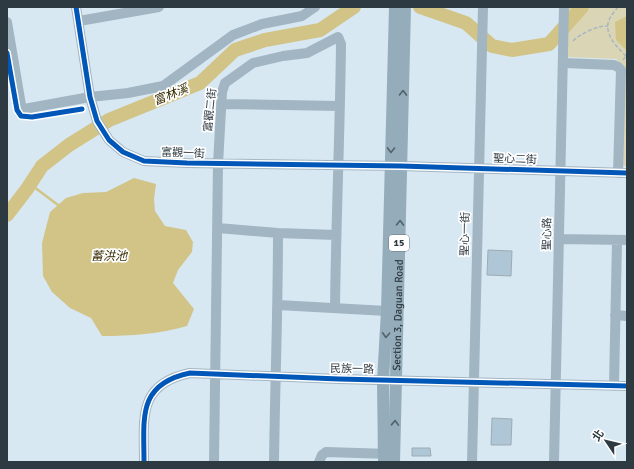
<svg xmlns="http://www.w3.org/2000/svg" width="634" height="469" viewBox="0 0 634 469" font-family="Signika,'Noto Sans TC',sans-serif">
<rect width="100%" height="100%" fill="#d8e8f3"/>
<path fill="#dad5b5" d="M569 7H627V166H622L624 67 616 59 567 57Z"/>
<path fill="#d2c487" d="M627 16V51L616 40 615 22Z
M134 178 156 184 154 199 155 211 165 226 186 230 193 242 192 252 178 270 173 283 194 309 187 326C159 334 131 336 102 336L91 318 70 308 52 292 43 276 42 243 50 212 66 198 83 193 106 192Z"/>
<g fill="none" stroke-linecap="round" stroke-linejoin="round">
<path stroke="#d2c487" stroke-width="2.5" d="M30 184 58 205"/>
<path stroke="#d2c487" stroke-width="14" d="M420 7 466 23 492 46 512 50 549 44 582 7
M7 215 27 189 42 166 69 145 109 120 200 83 235 50 265 40 320 30 354 7"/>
</g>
<path fill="#aec6d5" stroke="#9eabb3" d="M488 250 512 251 511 276 487 275Z
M492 418 512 419 511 445H491Z
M412 448H430L431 456H412Z"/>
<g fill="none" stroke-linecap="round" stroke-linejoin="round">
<path stroke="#a8b7c1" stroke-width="1.5" stroke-dasharray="4 2" stroke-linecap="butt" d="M618 7C616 10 612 14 610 18 602 33 617 47 627 57
M573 41C580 34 598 25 608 26
M623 60 626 56"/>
<path stroke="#a2b5c2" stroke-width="10" d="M76 7 90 97 97 121 109 140 123 152 144 161 187 163 401 166 627 173
M79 21 159 7
M7 22 21 105 24 109 90 97 128 93 163 86 233 35 262 24 302 16 315 7
M564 63 614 65 618 67 621 70 618 173
M221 104 340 106
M218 228 278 233 336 235
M559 239 627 240
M278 305 387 311
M615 315 627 316
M614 386 617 240
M144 462C144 418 137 384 190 373L339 379 627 386
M214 462 218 164 222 92 225 83 253 63 283 56 307 53 338 37 341 44C340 132 336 220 335 308
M274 462C275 386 278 309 278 233
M319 462 322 455 326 452 390 454
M472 462 483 7
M554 462 564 7"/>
<g stroke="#95acba" stroke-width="12">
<path d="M384 462 383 380 387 311 395 7"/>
<path id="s1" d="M394 462 405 7"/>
</g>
<defs>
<path id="cycleway" d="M76 7 90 97 97 121 109 140 123 152 144 161 187 163 401 166 627 173
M7 53 17 110 21 116 32 117 82 109
M144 462C144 418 137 384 190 373L339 379 627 386"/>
</defs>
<use href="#cycleway" stroke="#fff" stroke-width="8"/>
<use href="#cycleway" stroke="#0057b8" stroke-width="5"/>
</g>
<defs><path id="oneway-chevron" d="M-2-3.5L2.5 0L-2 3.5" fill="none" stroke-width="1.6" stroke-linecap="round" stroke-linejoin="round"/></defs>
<g stroke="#52626b">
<use href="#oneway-chevron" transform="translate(403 93) rotate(-89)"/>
<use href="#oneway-chevron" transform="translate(391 150) rotate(91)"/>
<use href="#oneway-chevron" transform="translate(400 223) rotate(-89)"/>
<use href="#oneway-chevron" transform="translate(386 335) rotate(93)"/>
<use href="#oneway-chevron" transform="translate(395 423) rotate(-88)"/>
</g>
<g text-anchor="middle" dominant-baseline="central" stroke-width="3.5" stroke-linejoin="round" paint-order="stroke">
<rect fill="#fff" stroke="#6d757a" stroke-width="1" x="389" y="235" width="20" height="16" rx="3"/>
<g font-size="10" font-weight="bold" fill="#2e3a41">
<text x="399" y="243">15</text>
</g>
<g font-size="11" fill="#2e3a41" stroke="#fff">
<text transform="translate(210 110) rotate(-84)">富觀二街</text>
<text transform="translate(183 153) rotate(2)">富觀一街</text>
<text transform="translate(515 159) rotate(2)">聖心二街</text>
<text transform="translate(465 234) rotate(-89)">聖心一街</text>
<text transform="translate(547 234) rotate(-89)">聖心路</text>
<text stroke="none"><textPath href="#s1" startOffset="147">Section 3, Daguan Road</textPath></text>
<text transform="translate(352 369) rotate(1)">民族一路</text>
</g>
<g font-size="12" font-style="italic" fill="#362b02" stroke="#fff">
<text transform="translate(171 95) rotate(-22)">富林溪</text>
<text x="109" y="256">蓄洪池</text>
</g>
</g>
<rect width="634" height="469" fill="none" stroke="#2e3a41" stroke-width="16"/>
<g transform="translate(606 441) rotate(305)" stroke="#ffffff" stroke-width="3" paint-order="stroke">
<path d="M0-3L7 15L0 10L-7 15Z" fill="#2e3a41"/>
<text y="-6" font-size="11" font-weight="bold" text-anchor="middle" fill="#2e3a41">北</text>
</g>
</svg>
